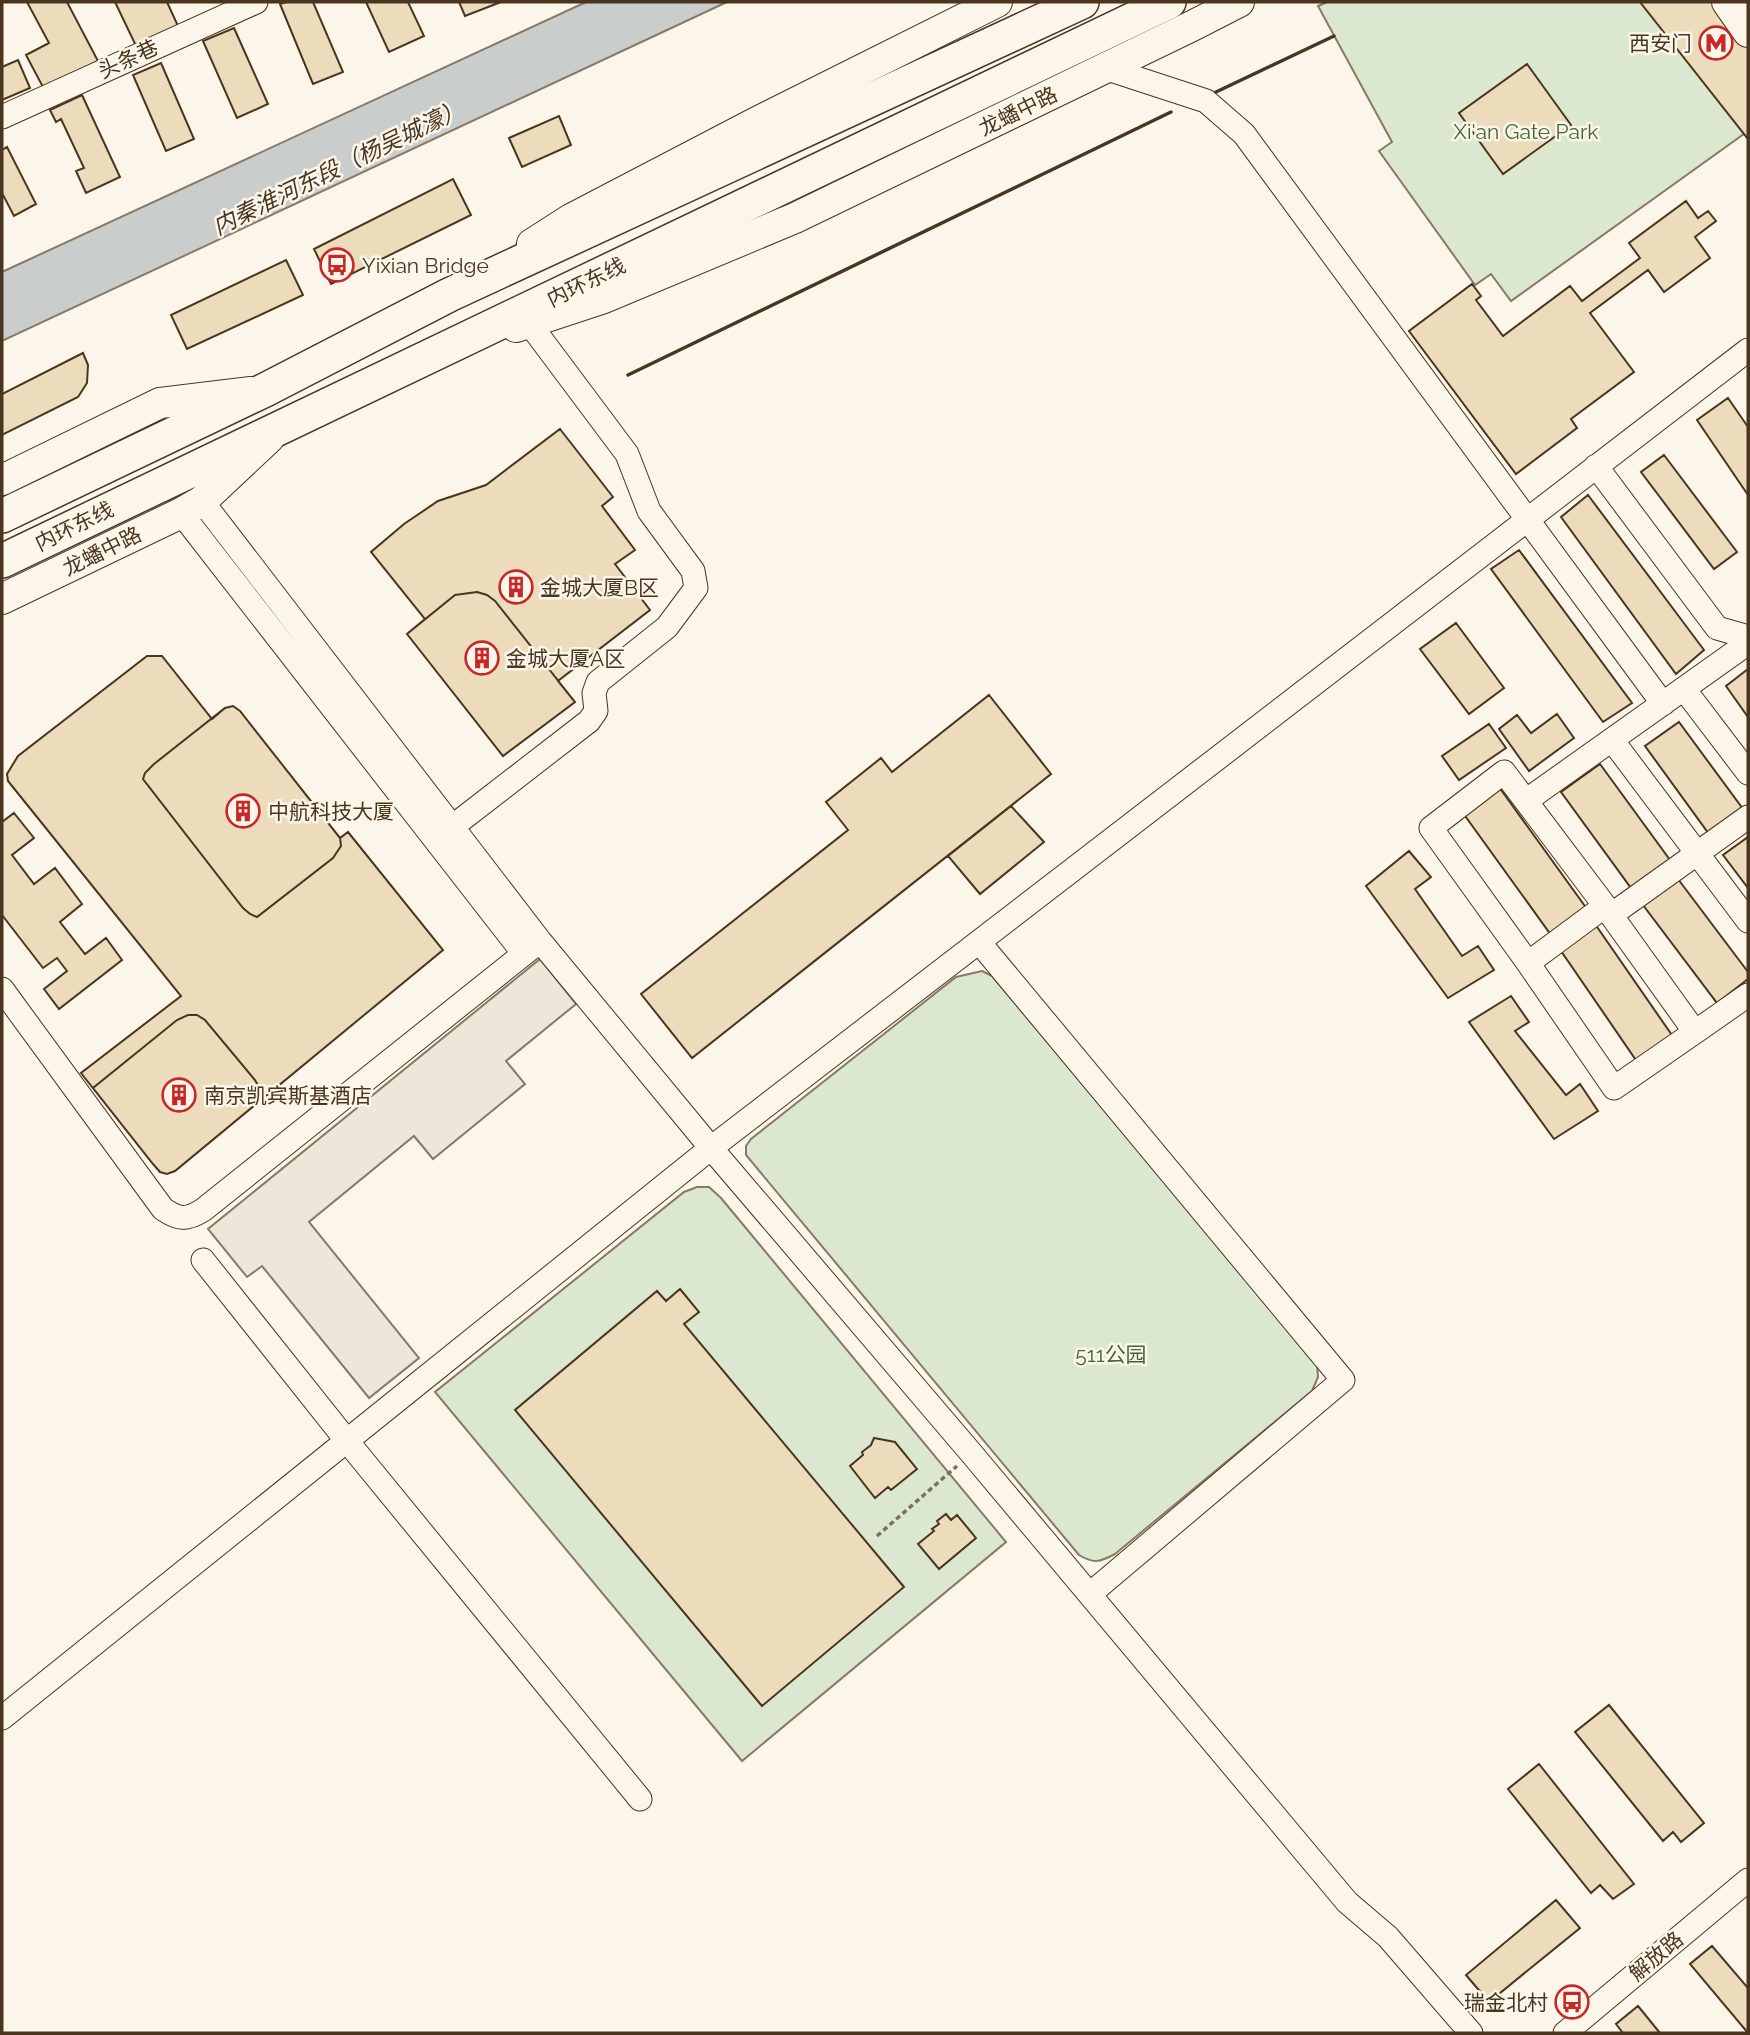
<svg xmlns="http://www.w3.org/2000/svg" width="1750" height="2035" viewBox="0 0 1750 2035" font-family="Raleway,'Noto Sans SC',sans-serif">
<rect width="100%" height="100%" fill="#fbf6e9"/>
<path fill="#dce7d0" stroke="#887966" stroke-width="2" d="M1327 2H1678L1748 91V131L1511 301 1491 274 1475 285 1379 151 1392 142 1318 6Z
M982 971 992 976 1317 1364 1318 1377 1312 1391 1115 1554C1100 1562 1094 1564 1079 1555L746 1155V1146L751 1139 956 977Z
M697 1187H709L721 1198 1006 1542 742 1761 435 1392 684 1192Z"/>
<path fill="#ede7d9" stroke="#887966" stroke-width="2" d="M540 959 576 1004 506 1061 525 1084 433 1159 414 1136 309 1222 419 1358 369 1398 262 1266 247 1277 208 1229Z"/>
<path fill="#c9cecd" stroke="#887966" stroke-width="2" d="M586 2H727L2 341V272Z"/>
<path fill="#ecdcbc" stroke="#4a3520" stroke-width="2" d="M27 2H67L98 61 44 89 26 55 49 43Z
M115 2H167L178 26 136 46Z
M286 2H313L343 72 313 84 280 4Z
M366 2H408L424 36 389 52Z
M459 2H501L465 16Z
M1640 2H1725L1748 31V139Z
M234 28 268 104 237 118 203 41Z
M18 60 30 88 2 100V67Z
M161 63 194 139 166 151 133 75Z
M1527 64 1571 125 1503 174 1459 113Z
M82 95 120 177 86 193 76 171 84 168 61 119 56 122 50 110Z
M559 116 571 145 522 167 509 138Z
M7 147 36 204 14 216 2 193V150Z
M453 179 471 215 331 284 314 249Z
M1686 201 1698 218 1708 211 1716 221 1695 237 1710 258 1664 292 1648 270 1590 313 1634 372 1571 419 1577 428 1516 474 1409 331 1472 284 1481 296 1476 300 1503 336 1570 286 1582 301 1640 258 1629 243Z
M286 260 303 295 187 349 171 315Z
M83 353 88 365 87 383 78 397 2 435V394Z
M1728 398 1748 427V495L1697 420Z
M560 429 613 497 602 506 635 550 615 564 650 610 558 681 575 702 503 756 407 634 425 619 371 552 404 524 438 501 486 485Z
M1664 455 1737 552 1714 569 1641 472Z
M1588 495 1704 650 1676 674 1561 517Z
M1519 550 1632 703 1603 722 1491 569Z
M477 592 487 595 495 601 575 702 503 756 407 634 455 595Z
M1456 623 1504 688 1469 714 1420 649Z
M147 656H162L212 719 225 708 233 706 240 711 340 838 348 832 443 950 175 1171 167 1174 160 1172 153 1164 81 1073 181 996 8 781 7 774 18 756Z
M1748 669V717L1726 686Z
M989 695 1051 774 692 1058 641 994 848 830 826 802 881 758 892 772Z
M233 706 240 711 340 838 341 846 333 858 257 917 250 914 243 908 143 779 145 773 154 764 225 708Z
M1557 714 1574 738 1529 771 1499 729 1517 715 1531 733Z
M1679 722 1743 809 1709 834 1645 746Z
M1489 724 1506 748 1459 780 1442 756Z
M1600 764 1670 860 1631 888 1561 792Z
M1499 787 1587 909 1551 935 1463 813Z
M1011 806 1044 842 980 894 948 856Z
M14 813 34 838 12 855 34 884 55 868 82 904 60 922 85 954 106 938 122 960 59 1009 44 989 67 971 57 958 43 968 2 915V822Z
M1748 837V888L1723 855Z
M1409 851 1431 877 1415 889 1462 956 1478 946 1494 970 1448 998 1366 886Z
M1678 879 1748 972V979L1717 1003 1643 905Z
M1595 924 1676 1041 1640 1066 1559 948Z
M1511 996 1529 1022 1515 1031 1566 1095 1580 1084 1598 1111 1554 1139 1469 1022Z
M188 1015H197L205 1020 255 1080 260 1089 261 1100 175 1171 167 1174 160 1172 153 1164 93 1088 177 1020Z
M680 1289 699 1312 684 1324 904 1587 762 1706 515 1410 657 1291 666 1301Z
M874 1438 895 1442 917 1469 891 1490 888 1487 875 1498 850 1466 863 1455 862 1452 871 1445Z
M946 1514 951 1520 957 1515 976 1538 939 1569 918 1544 934 1531 932 1529 939 1524 937 1521Z
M1609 1705 1704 1823 1681 1842 1673 1832 1663 1841 1575 1732Z
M1539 1764 1634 1884 1613 1899 1600 1885 1591 1893 1508 1789Z
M1556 1900 1580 1928 1489 2002 1466 1975Z
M1712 1946 1748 1988V2033L1690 1964Z
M1638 2006 1660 2033H1623L1616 2024Z"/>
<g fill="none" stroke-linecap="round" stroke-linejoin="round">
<defs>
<path id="minor" d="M1105 68 1206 101 1244 134 1663 704
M2 117 256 2
M1596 466 1717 628 1748 637
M202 501 540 941 711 1148 972 1454 1347 1902 1388 1937 1471 2033
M181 513 524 954
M1684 689 1748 773
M1612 740 1748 921
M1527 800 1748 643
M452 827 589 721 596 711 594 693 598 682 667 627 696 588 693 571 649 511 627 454 529 323
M1605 906 1528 963 1431 828 1504 772 1605 906 1611 915 1748 817
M1611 915 1695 1032 1748 995
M979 942 1343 1380 1090 1594
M1528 963 1614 1088 1695 1032
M2 989 163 1209C179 1220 187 1220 203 1210L540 941
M203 1260 347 1441 640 1799
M2 1718 711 1148 1748 350
M1565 2033 1748 1880"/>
<path id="major" d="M1727 2 1748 32
M532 244 571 219 755 123 997 2
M516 327 604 298 795 218 1192 26 1239 2
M2 480 160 403 251 392
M2 599 181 513 202 501 269 438"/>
<path id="highway" d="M2 516 265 390 449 295 1082 2
M2 561 1169 2"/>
</defs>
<use href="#minor" stroke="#4a3520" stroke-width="25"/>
<use href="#major" stroke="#4a3520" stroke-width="32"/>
<use href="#highway" stroke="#4a3520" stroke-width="36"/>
<path stroke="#7f6f5c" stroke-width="3.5" stroke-dasharray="5 3.5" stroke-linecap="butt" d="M877 1536 957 1466"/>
<use href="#minor" stroke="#fbf6e9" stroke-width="23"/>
<use href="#major" stroke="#fbf6e9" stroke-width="30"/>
<use href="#highway" stroke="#fbf6e9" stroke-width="33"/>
<path stroke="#4a3520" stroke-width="3.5" d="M1216 92 1334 36
M628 375 1171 112"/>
</g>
<defs>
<symbol id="metro-ring" viewBox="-11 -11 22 22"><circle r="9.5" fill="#fbf6e9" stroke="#c62828" stroke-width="1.5"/><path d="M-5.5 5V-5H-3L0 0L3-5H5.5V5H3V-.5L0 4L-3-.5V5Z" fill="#c62828"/></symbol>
<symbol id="bus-ring" viewBox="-11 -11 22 22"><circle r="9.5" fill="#fbf6e9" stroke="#c62828" stroke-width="1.5"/><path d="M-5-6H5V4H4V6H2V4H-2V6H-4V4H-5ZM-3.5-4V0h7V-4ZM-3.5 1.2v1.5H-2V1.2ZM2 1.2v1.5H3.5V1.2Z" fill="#c62828"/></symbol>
<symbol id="building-ring" viewBox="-11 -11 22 22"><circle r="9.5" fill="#fbf6e9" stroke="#c62828" stroke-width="1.5"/><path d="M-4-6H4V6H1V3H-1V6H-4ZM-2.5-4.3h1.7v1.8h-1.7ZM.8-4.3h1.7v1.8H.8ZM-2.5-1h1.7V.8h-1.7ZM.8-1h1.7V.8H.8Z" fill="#c62828"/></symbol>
</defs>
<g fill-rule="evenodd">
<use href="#metro-ring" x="1697" y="24" width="38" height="38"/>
<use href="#bus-ring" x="318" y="246" width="38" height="38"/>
<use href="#building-ring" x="497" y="568" width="38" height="38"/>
<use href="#building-ring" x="463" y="639" width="38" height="38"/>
<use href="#building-ring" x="224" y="792" width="38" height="38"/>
<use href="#building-ring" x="160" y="1076" width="38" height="38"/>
<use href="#bus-ring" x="1553" y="1983" width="38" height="38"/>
</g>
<g text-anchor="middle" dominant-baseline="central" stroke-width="5" stroke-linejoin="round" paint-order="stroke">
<g font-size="21" fill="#4a3520" stroke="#fbf6e9" text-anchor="start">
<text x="1692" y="43" text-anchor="end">西安门</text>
<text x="362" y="265">Yixian Bridge</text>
<text x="540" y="587">金城大厦B区</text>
<text x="506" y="658">金城大厦A区</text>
<text x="268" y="811">中航科技大厦</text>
<text x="204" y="1095">南京凯宾斯基酒店</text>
<text x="1548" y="2002" text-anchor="end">瑞金北村</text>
</g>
<g font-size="21" fill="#4a3520" stroke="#fbf6e9">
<text transform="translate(128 59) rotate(-25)">头条巷</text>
<text transform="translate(1018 111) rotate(-26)">龙蟠中路</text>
<text transform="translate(586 282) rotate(-26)">内环东线</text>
<text transform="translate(74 526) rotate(-26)">内环东线</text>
<text transform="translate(102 551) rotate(-26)">龙蟠中路</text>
<text transform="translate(1656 1956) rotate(-40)">解放路</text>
</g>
<g font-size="21" fill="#436837" stroke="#fbf6e9">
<text x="1526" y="131">Xi'an Gate Park</text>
<text x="1111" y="1354">511公园</text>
</g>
<g font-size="23" font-style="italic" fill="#4a3520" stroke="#fbf6e9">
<text transform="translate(338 167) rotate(-26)">内秦淮河东段（杨吴城濠）</text>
</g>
</g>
<rect width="1750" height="2035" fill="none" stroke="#4a3520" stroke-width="7"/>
</svg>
